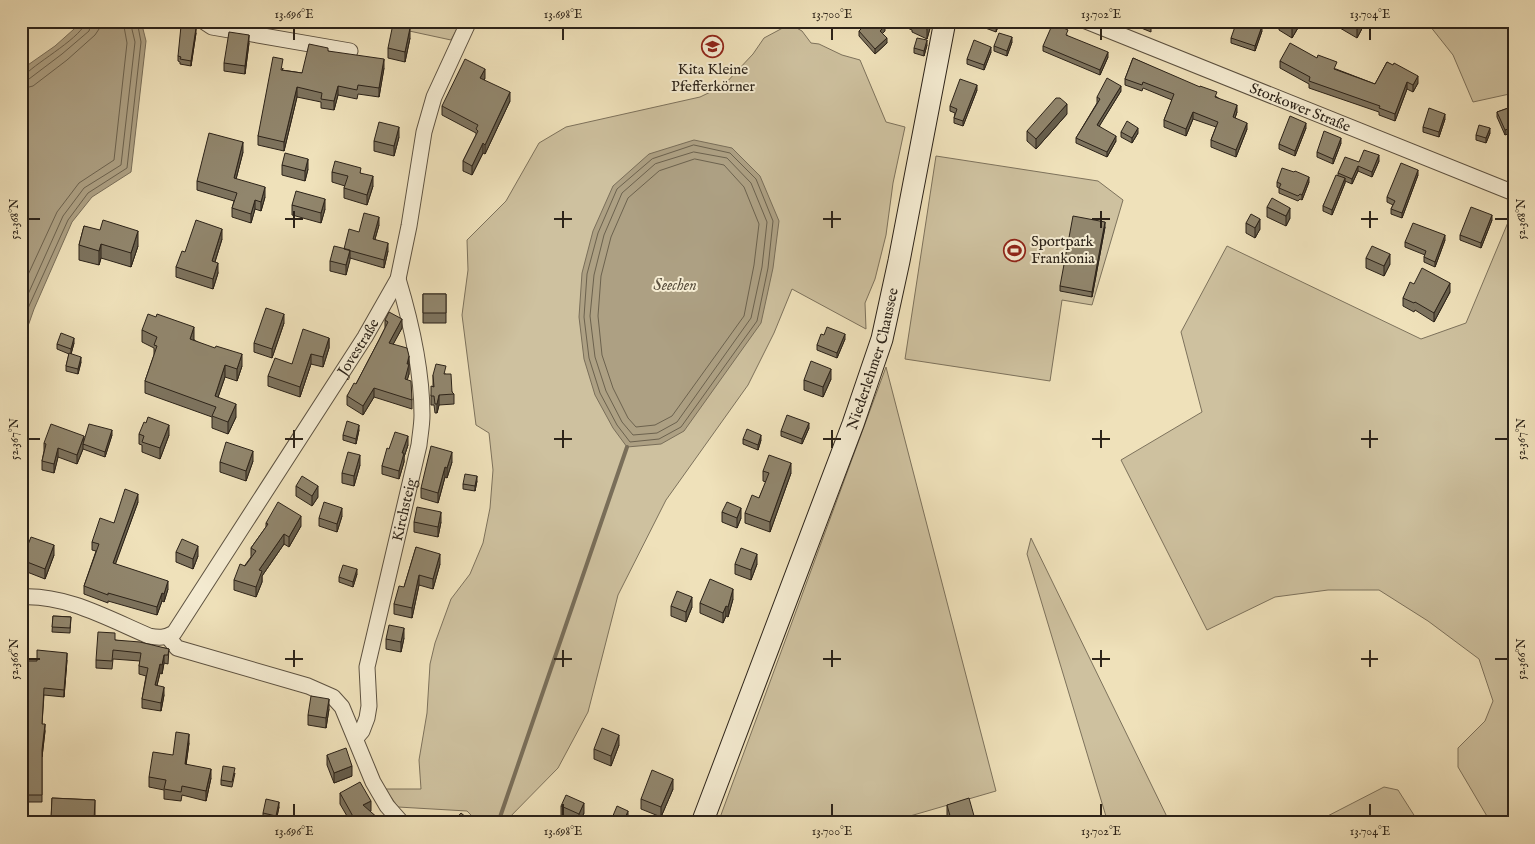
<svg xmlns="http://www.w3.org/2000/svg" width="1535" height="844" viewBox="0 0 1535 844" font-family="'IM FELL English',serif">
<rect width="100%" height="100%" fill="#efe1ba"/>
<filter id="stains"><feTurbulence type="fractalNoise" baseFrequency=".004" numOctaves="4"/><feColorMatrix values="0 0 0 0 .2 0 0 0 0 .09 0 0 0 0 .02 0 0 0 .5 -.17"/></filter>
<radialGradient id="worn" r=".72"><stop offset=".6" stop-color="#630" stop-opacity="0"/><stop offset="1" stop-color="#630" stop-opacity=".3"/></radialGradient>
<path fill="#cec19f" stroke="#7d725c" d="M401 21H461L451 40 400 29Z
M1426 21H1514V93L1473 102 1453 55Z
M792 23 793 26 802 31 811 43 819 44 842 55 860 60 886 122 905 127 893 183 886 235 875 279 865 303 866 329 792 289 774 333 748 385 666 500 618 595 588 712 558 768 504 823H479L467 811 398 807 385 789H421L419 760 427 713 430 664 435 643 451 599 470 574 483 543 490 508 493 470 489 433 476 425 462 315 468 270 467 240 506 201 539 143 566 127 700 97 723 86 753 54 764 38Z
M936 156 1098 181 1123 200 1092 305 1062 300 1050 381 905 359Z
M1514 208V823H1491L1458 767V748L1485 721 1493 701 1479 659 1428 621 1379 590H1328L1275 597 1207 630 1121 460 1202 412 1181 332 1227 246 1421 339 1466 323Z
M886 367 996 791 886 823H718Z
M1031 538 1170 823H1108L1027 554Z
M1384 787 1398 790 1419 823H1314Z"/>
<path fill="#ada083" stroke="#796e59" d="M83 21H141L146 41 131 172 92 197 72 222 34 309 21 346V73L25 67 55 46Z
M694 140 732 148 760 176 779 221 773 268 761 323 684 431 661 444 627 447 613 428 595 395 584 359 579 317 582 273 593 231 613 186 649 154Z"/>
<g fill="none" stroke-linecap="round" stroke-linejoin="round">
<path stroke="#6c624e" stroke-width="1" d="M21 75 26 74C37 62 84 36 86 21
M21 81 29 79 62 54 89 31 92 21
M21 89 33 86 67 60 95 35 99 29 100 21
M694 145 730 153 756 179 773 221 768 268 757 321 681 427 659 439 630 442 617 425 600 393 589 358 584 317 587 274 598 233 617 189 652 159Z
M694 152 727 158 751 183 767 222 762 267 751 318 677 422 657 433 633 435 622 422 606 391 595 357 590 316 594 275 604 235 622 193 655 164Z
M695 159 724 165 744 187 759 224 754 265 744 316 672 416 655 425 636 427 628 418 613 388 602 355 598 316 601 276 611 237 628 198 659 171Z
M21 290 57 212 79 183 114 160 127 43 123 21
M21 310 63 216 84 188 121 165 135 42 130 21
M21 329 29 306 68 220 88 193 127 168 141 42 137 21"/>
<path stroke="#796e59" stroke-width="4" d="M498 823 627 447"/>
<defs>
<g id="minor">
<path d="M203 21 212 27 350 51"/>
<path id="s1" d="M1086 21 1514 193"/>
<path id="s2" d="M21 597C65 594 109 619 149 636 159 638 165 638 174 633L365 337 398 279 409 226 424 132 434 97 469 21"/>
<path d="M168 637 177 648 308 686 333 697 342 707 373 782 387 806 402 823"/>
<path id="s3" d="M356 738 362 731 367 718 369 706 367 667 419 445C420 435 422 425 422 415 422 369 411 322 398 279"/>
</g>
<g id="secondary">
<path id="s4" d="M702 823 853 424 882 339 899 261 945 21"/>
</g>
</defs>
<use href="#minor" stroke="#5d5241" stroke-width="17"/>
<use href="#secondary" stroke="#2c2319" stroke-width="23"/>
<use href="#minor" stroke="#f5ecd2" stroke-width="15"/>
<use href="#secondary" stroke="#f5ecd2" stroke-width="21"/>
</g>
<path fill="#7d735e" stroke="#2c2319" d="M689 21H708V22H689Z
M905 21H932L927 39 912 32V30L905 27Z
M972 21H1000L996 32 972 23Z
M1124 21H1154L1151 28V32Z
M1279 21H1302L1292 38 1279 30Z
M1328 21H1366L1357 38Z
M859 31H885L882 33 887 43 875 54 859 36Z
M1262 31 1255 51 1231 43V38Z
M196 33 191 66 180 64V62L178 61V56Z
M1068 35 1067 36 1108 57 1100 75 1043 51V46Z
M410 38 405 62 388 58V48Z
M1012 42 1007 56 994 51V46Z
M249 43 245 74 224 71V63Z
M927 45 924 56 914 53V48Z
M328 51 384 68 379 97 358 94 357 99 338 95 334 110 321 108V102L297 97 284 151 258 145V136L283 68 282 70 302 73Z
M991 52 984 70 967 64V59Z
M1133 58 1217 97 1237 112 1235 118 1247 129 1236 157 1211 147V140L1216 127 1193 119 1186 136 1164 127V120L1172 100 1143 88 1142 91 1125 85V79Z
M1280 61 1336 69 1375 84 1387 62 1418 83 1413 92 1407 89 1395 121 1379 115V112L1309 88V84L1280 68Z
M485 78 484 80 510 101 485 154 483 153 472 175 463 171V161L476 135V133L442 115V106Z
M977 90 963 126 954 123V118L955 113 950 111V106Z
M1121 91 1099 126 1116 141 1107 157 1076 143V138L1097 103V97Z
M1514 106 1505 135 1497 117V112Z
M1067 114 1036 149 1027 141V131Z
M1445 119 1439 137 1423 132V127Z
M1306 128 1295 156 1279 149V144Z
M1121 132 1138 133 1132 143 1121 137Z
M1490 133 1486 143 1476 140V135Z
M399 137 394 156 374 151V141Z
M1341 143 1333 164 1317 157V152Z
M243 152 236 179 265 197 261 211 255 209 251 223 232 217V208L234 201 197 190V181Z
M1379 161 1372 177 1358 171 1352 184 1345 181V183L1332 215 1323 211V206L1338 175V173L1359 162Z
M282 165 308 169 305 181 282 175Z
M332 172 361 173 373 186 367 205 344 198V188L345 186 332 182Z
M1418 175 1402 218 1391 214V209L1393 205 1387 202V197Z
M1277 182H1309L1302 200 1300 199 1298 201 1279 193V188L1277 187Z
M292 205 325 209 321 223 292 215Z
M1267 207 1290 218 1286 226 1267 217Z
M1492 220 1481 248 1460 240V235Z
M1246 223 1260 229 1255 238 1246 233Z
M379 225 375 239 388 251 384 268 350 258 346 275 330 271V261L344 249 359 232Z
M84 226 138 246 131 267 101 258 99 265 79 260V245Z
M1105 227 1092 297 1060 291V286Z
M222 239 215 262 218 273 213 289 176 277V267L185 252Z
M1445 240 1435 267 1424 262V257L1425 255 1405 247V242Z
M1366 258 1390 264 1384 276 1366 268Z
M1414 284 1450 292 1434 322 1415 310 1414 312 1403 306V298Z
M423 294H446V323H423Z
M385 320 402 328 393 344 409 364V374L407 380 412 400V409L374 397 363 415 347 405V396L356 384 379 340 385 328Z
M284 323 272 358 254 352V343Z
M142 330 194 339V340L242 366 237 381 225 377 218 397 236 417 228 434 212 428V417L145 393V381L154 355V348L142 342Z
M824 335 845 339 837 358 817 350V345Z
M329 338V348L323 367 311 364 300 397 268 386V376L292 364Z
M74 343 71 354 81 362 78 374 66 371V366L69 354 57 349V344Z
M446 374 452 392 454 394V404L439 405 437 413H435L434 405H431V396L433 387V375Z
M831 379 823 397 804 390V380Z
M809 428 802 444 781 436V431Z
M359 430 356 444 343 440V435Z
M139 434 169 435 160 459 142 452V445L139 444Z
M112 435 105 457 83 449 77 464 58 457 54 473 42 470V461L44 451V443L84 440Z
M743 439 761 440 758 450 743 444Z
M408 445 404 457V462L399 479 382 474V466L389 449Z
M253 461 246 481 220 472V462Z
M452 462 447 478 445 477 438 503 421 498V488Z
M360 465 354 486 342 483V473Z
M763 471 791 473 770 532 745 523V513L759 498 766 482 763 481Z
M477 481 475 491 463 489V484Z
M296 486 318 497 312 506 296 496Z
M138 502 115 564 168 589 164 602 162 601 157 615 108 601V603L84 594V586L96 551 92 550V542Z
M722 512 741 518 737 528 722 522Z
M342 516 337 532 319 526V518Z
M414 522H441L438 537 414 532Z
M266 523 301 526 289 547 284 544 262 576V582L256 597 234 590V580L251 557V548L266 527Z
M416 547 440 564 433 589 419 585 412 618 394 614V604L404 587Z
M176 552 198 556 193 569 176 562Z
M54 555 45 579 22 570V560Z
M735 564H757L751 580 735 574Z
M357 574 353 587 339 582V577Z
M733 599 728 617 726 616 723 623 700 613V603Z
M671 606 692 607 686 622 671 616Z
M53 616 71 617 70 633 52 632Z
M404 638 401 652 386 649V639Z
M115 640 169 649 168 664 164 663 162 674 160 673 157 685 164 695 161 711 142 708V699L146 676 139 674V666L140 661 113 659 112 669 96 668V660Z
M67 660 64 697 44 695 42 724 45 731 42 757V802H28L27 780H21V661H37Z
M329 709 326 728 308 725V715Z
M189 743 186 764 211 778 206 801 182 795 181 801 164 799V790L149 787V777L173 755Z
M619 745 611 766 594 759V749Z
M327 755 352 776 334 783 327 765Z
M235 773 232 787 221 785V780Z
M673 789 661 817 641 809V799Z
M340 793 371 811H370L379 823H351L340 804Z
M52 798 95 800V823H51Z
M947 805 976 823H947Z
M561 806 584 813 579 823H576L561 816Z
M279 807 276 821 263 818V813Z"/>
<path fill="#665e4c" stroke="#2c2319" d="M929 21H932L927 39V29Z
M997 21H1000L996 32Z
M1151 21H1154L1151 28Z
M1296 21H1302L1292 38V28Z
M1361 21H1366L1357 38V28Z
M885 26V31L880 36V31Z
M1262 26V31L1255 51V46Z
M196 28V33L191 66V61Z
M410 28V38L405 62V52Z
M249 35V43L245 74V66Z
M1012 37V42L1007 56V51Z
M887 38V43L875 54V49Z
M927 40V45L924 56V51Z
M991 47V52L984 70V65Z
M1108 52V57L1100 75V70Z
M384 59V68L379 97V88Z
M485 69V78L480 88V78Z
M1418 76V83L1413 92V85Z
M1407 82V89L1395 121V114Z
M977 85V90L963 126V121Z
M338 86V95L334 110V101Z
M1121 86V91L1097 130V125Z
M297 87V97L284 151V142Z
M510 92V101L485 154V145Z
M1067 104V114L1036 149V139Z
M1237 105V112L1233 124V117Z
M1193 112V119L1186 136V129Z
M1445 114V119L1439 137V132Z
M1247 123V129L1236 157V150Z
M1306 123V128L1295 156V151Z
M399 127V137L394 156V146Z
M1514 127V132L1505 135V130Z
M1138 128V133L1132 143V138Z
M1490 128V133L1486 143V138Z
M1116 136V141L1107 157V152Z
M1341 138V143L1333 164V159Z
M243 142V152L234 187V178Z
M483 143V153L472 175V166Z
M1379 155V161L1372 177V172Z
M308 159V169L305 181V171Z
M1358 166V171L1352 184V179Z
M1418 170V175L1402 218V213Z
M373 176V186L367 205V195Z
M1309 177V182L1302 200V195Z
M1345 178V183L1332 215V210Z
M265 187V197L261 211V202Z
M325 199V209L321 223V213Z
M255 200V209L251 223V214Z
M1290 208V218L1286 226V216Z
M1492 215V220L1481 248V243Z
M379 217V225L373 246V239Z
M1260 219V229L1255 238V228Z
M1105 222V227L1092 297V292Z
M222 229V239L212 271V261Z
M138 231V246L131 267V253Z
M1445 235V240L1435 267V262Z
M388 243V251L384 268V260Z
M101 244V258L99 265V251Z
M350 250V260L346 275V265Z
M1390 254V264L1384 276V266Z
M218 263V273L213 289V279Z
M1450 283V292L1434 322V313Z
M284 314V323L272 358V349Z
M402 319V328L389 352V343Z
M194 327V339L190 351V339Z
M845 334V339L837 358V353Z
M74 338V343L71 354V349Z
M329 338V348L323 367V357Z
M242 354V366L237 381V369Z
M311 354V364L300 397V387Z
M409 356V374L405 388V379Z
M81 357V362L78 374V369Z
M225 365V377L215 406V396Z
M831 369V379L823 397V387Z
M374 388V397L363 415V406Z
M439 395V405L437 413V404Z
M236 404V417L228 434V422Z
M809 423V428L802 444V439Z
M169 425V435L160 459V448Z
M359 425V430L356 444V439Z
M112 430V435L105 457V452Z
M761 435V440L758 450V445Z
M84 436V445L83 444V449L77 464V455Z
M408 436V445L404 457V462L399 479V471L402 453Z
M58 448V457L54 473V464Z
M253 451V461L246 481V471Z
M452 452V462L447 478V468Z
M360 455V465L354 486V476Z
M791 463V473L770 532V522Z
M445 467V477L438 503V493Z
M477 476V481L475 491V486Z
M318 486V497L312 506V496Z
M138 494V502L113 571V563Z
M342 508V516L337 532V524Z
M741 508V518L737 528V518Z
M441 512V522L438 537V527Z
M301 516V526L289 547V537Z
M284 534V544L262 576V582L256 597V587L259 570Z
M54 545V555L45 579V569Z
M198 546V556L193 569V559Z
M440 554V564L433 589V579Z
M757 554V564L751 580V570Z
M357 569V574L353 587V582Z
M419 575V585L412 618V608Z
M168 581V589L164 602V594Z
M733 589V599L728 617V607Z
M162 593V601L157 615V607Z
M692 597V607L686 622V612Z
M726 606V616L723 623V613Z
M404 628V638L401 652V642Z
M67 653V660L64 697V690Z
M164 655V663L162 674V665Z
M160 664V673L155 694V685Z
M164 687V695L161 711V703Z
M329 699V709L326 728V718Z
M45 724V731L42 757V750Z
M189 734V743L185 773V764Z
M619 735V745L611 766V756Z
M352 766V776L334 783V773Z
M211 769V778L206 801V791Z
M673 779V789L661 817V807Z
M371 801V811L363 815V805Z
M279 802V807L276 821V816Z
M584 803V813L579 823V814Z
M628 811V820L627 823H623Z"/>
<path fill="#91866d" stroke="#2c2319" d="M869 21H880L885 26 880 31 887 38 875 49 859 31Z
M913 21H929L927 29 912 22Z
M1237 21H1248L1262 26 1255 46 1231 38Z
M1282 21H1296L1292 28Z
M1345 21H1361L1357 28Z
M1053 23 1068 30 1066 35 1108 52 1100 70 1043 46Z
M393 24 410 28 405 52 388 48Z
M181 26 196 28 191 61 180 59 181 57 178 56Z
M229 32 249 35 245 66 224 63Z
M999 33 1012 37 1007 51 994 46Z
M917 38 927 40 924 51 914 48Z
M974 40 991 47 984 65 967 59Z
M1290 43 1317 58 1318 55 1337 62 1334 69 1375 84 1387 62 1393 65 1394 63 1418 76 1413 85 1407 82 1395 114 1379 108 1380 106 1309 81 1310 77 1280 61Z
M309 44 328 48V51L384 59 379 88 358 85 357 90 338 86 334 101 321 99 322 93 297 87 284 142 258 136 273 57 283 59 281 70 302 73Z
M1133 58 1200 87V86L1217 92 1215 97 1237 105 1233 117 1247 123 1236 150 1211 140 1218 122 1193 112 1186 129 1164 120 1174 94 1143 82 1142 85 1125 79Z
M465 59 485 69 480 78 510 92 485 145 483 143 472 166 463 161 478 131 476 129 478 125 442 106Z
M1107 78 1121 86 1097 125 1116 136 1107 152 1076 138 1100 99 1097 97Z
M960 79 977 85 963 121 954 118 957 109 950 106Z
M1056 98H1060L1067 104 1036 139 1027 131Z
M1514 106V127L1505 130 1497 112Z
M1429 108 1445 114 1439 132 1423 127Z
M1290 116 1306 123 1295 151 1279 144Z
M1127 121 1138 128 1132 138 1121 132Z
M379 122 399 127 394 146 374 141Z
M1479 125 1490 128 1486 138 1476 135Z
M1324 131 1341 138 1333 159 1317 152Z
M209 133 243 142 234 178 265 187 261 202 255 200 251 214 232 208 237 193 197 181Z
M1364 150 1379 155 1372 172 1358 166 1352 179 1338 173 1345 157 1359 162Z
M285 153 308 159 305 171 282 165Z
M335 161 361 168 360 173 373 176 367 195 344 188 348 176 332 172Z
M1401 163 1418 170 1402 213 1391 209 1395 201 1387 197Z
M1282 168 1294 172 1295 171 1309 177 1302 195 1300 194 1298 196 1279 188 1281 184 1277 182Z
M1336 175 1345 178 1332 210 1323 206Z
M296 191 325 199 321 213 292 205Z
M1272 198 1290 208 1286 216 1267 207Z
M1471 207 1492 215 1481 243 1460 235Z
M364 213 379 217 373 239 388 243 384 260 344 249 349 229 359 232Z
M1251 214 1260 219 1255 228 1246 223Z
M1073 216 1105 222 1092 292 1060 286Z
M103 220 138 231 131 253 101 244 99 251 79 245 84 226 100 230Z
M196 220 222 229 212 261 218 263 213 279 176 267 182 251 185 252Z
M1413 223 1445 235 1435 262 1424 257 1426 251 1405 242Z
M334 246 350 250 346 265 330 261Z
M1372 246 1390 254 1384 266 1366 258Z
M1422 268 1450 283 1434 313 1415 302 1414 303 1403 298 1410 282 1414 284Z
M423 294H446V313H423Z
M266 308 284 314 272 349 254 343Z
M389 312 402 319 389 343 407 348 409 356 407 364H409L405 379 411 381 412 400 374 388 363 406 347 396 354 383 356 384 379 340 388 322 385 320Z
M148 314 156 317 157 314 194 327 190 339 215 348 216 346 242 354 237 369 225 365 215 396 236 404 228 422 212 416 216 407 145 381 157 346 154 345 157 337 142 330Z
M827 327 845 334 837 353 817 345 821 334 824 335Z
M303 329 329 338 323 357 311 354 300 387 268 376 275 358 292 364Z
M61 333 74 338 71 349 57 344Z
M69 353 81 357 78 369 66 366Z
M811 361 831 369 823 387 804 380Z
M436 364 446 366 444 374H451L452 392 454 394 439 395 437 404H435L434 396H431V386L434 387 433 375Z
M787 415 809 423 802 439 781 431Z
M148 417 169 425 160 448 142 442 144 436 139 434 144 422 146 423Z
M347 421 359 425 356 439 343 435Z
M51 424 84 436 77 455 58 448 54 464 42 461 46 444 44 443Z
M89 424 112 430 105 452 83 444Z
M747 429 761 435 758 445 743 439Z
M395 432 408 436 402 453H404L399 471 382 466 387 448 389 449Z
M226 442 253 451 246 471 220 462Z
M431 446 452 452 447 468 445 467 438 493 421 488Z
M348 452 360 455 354 476 342 473Z
M769 455 791 463 770 522 745 513 752 495 759 498 769 473 763 471Z
M465 474 477 476 475 486 463 484Z
M302 476 318 486 312 496 296 486Z
M125 489 138 494 113 563 168 581 164 594 162 593 157 607 108 593V595L84 586 99 544 92 542 100 518 114 523Z
M278 502 301 516 289 537 284 534 259 570 262 571 256 587 234 580 240 564 245 566 256 551 251 548 268 524 266 523Z
M324 502 342 508 337 524 319 518Z
M727 502 741 508 737 518 722 512Z
M417 507 441 512 438 527 414 522Z
M31 537 54 545 45 569 22 560Z
M182 539 198 546 193 559 176 552Z
M416 547 440 554 433 579 419 575 412 608 394 604 399 586 404 587Z
M741 548 757 554 751 570 735 564Z
M343 565 357 569 353 582 339 577Z
M710 579 733 589 728 607 726 606 723 613 700 603Z
M677 591 692 597 686 612 671 606Z
M53 616 71 617 70 628 52 627Z
M389 625 404 628 401 642 386 639Z
M98 632 115 633V640L140 642 169 649 168 655H164L162 665 160 664 155 685 164 687 161 703 142 699 148 668 139 666 141 653 113 650 112 661 96 660Z
M37 650 67 653 64 690 44 688 42 724H45L42 750V795H28L27 773H21V661H37Z
M311 696 329 699 326 718 308 715Z
M602 728 619 735 611 756 594 749Z
M176 732 189 734 185 764 211 769 206 791 182 786 181 792 164 789 166 780 149 777 153 752 173 755Z
M346 748 352 766 334 773 327 755Z
M223 766 235 768 232 782 221 780Z
M652 770 673 779 661 807 641 799Z
M360 782 371 801 363 805 379 819 376 823H358L355 820 340 793Z
M566 795 584 803 579 814 561 806Z
M52 798 95 800 94 820 51 818Z
M969 798 976 823H952L947 805Z
M266 799 279 802 276 816 263 813Z
M617 806 628 811 623 823H610Z
M461 813 473 823H452Z"/>
<path fill="none" stroke="#2c2319" stroke-width="2" d="M294 28V40M563 28V40M832 28V40M1101 28V40M1370 28V40M294 211V228M563 211V228M832 211V228M1101 211V228M1370 211V228M28 219H40M285 219H303M554 219H572M823 219H841M1092 219H1110M1361 219H1378M1495 219H1508M294 430V448M563 430V448M832 430V448M1101 430V448M1370 430V448M28 439H40M285 439H303M554 439H572M823 439H841M1092 439H1110M1361 439H1378M1495 439H1508M294 650V667M563 650V667M832 650V667M1101 650V667M1370 650V667M28 659H40M285 659H303M554 659H572M823 659H841M1092 659H1110M1361 659H1378M1495 659H1508M294 804V816M563 804V816M832 804V816M1101 804V816M1370 804V816"/>
<defs>
<symbol id="school-ring" viewBox="-11 -11 22 22"><circle r="9.5" fill="#f5ecd2" stroke="#8f2418" stroke-width="1.5"/><path d="M0-5L7-2L0 1L-7-2ZM-4 1L0 2.5L4 1V4Q0 6-4 4Z" fill="#8f2418"/></symbol>
<symbol id="stadium-ring" viewBox="-11 -11 22 22"><circle r="9.5" fill="#f5ecd2" stroke="#8f2418" stroke-width="1.5"/><path d="M0-5a6.5 5 0 1 0 0 10a6.5 5 0 1 0 0-10ZM-3.5-1.8h7v3.6h-7Z" fill="#8f2418"/></symbol>
</defs>
<g fill-rule="evenodd">
<use href="#school-ring" x="700" y="34" width="25" height="25"/>
<use href="#stadium-ring" x="1002" y="238" width="25" height="25"/>
</g>
<g text-anchor="middle" dominant-baseline="central" stroke-width="4" stroke-linejoin="round" paint-order="stroke">
<g font-size="15" fill="#2c2319" stroke="#f5ecd2">
<text x="713" y="69">Kita Kleine<tspan x="713" dy="17">Pfefferkörner</tspan></text>
<text x="1031" y="241" text-anchor="start">Sportpark<tspan x="1031" dy="17">Frankonia</tspan></text>
</g>
<g font-size="15" fill="#2c2319" stroke="#f5ecd2">
<text stroke="none"><textPath href="#s1" startOffset="231">Storkower Straße</textPath></text>
<text stroke="none"><textPath href="#s2" startOffset="501">Jovestraße</textPath></text>
<text stroke="none"><textPath href="#s4" startOffset="495">Niederlehmer Chaussee</textPath></text>
<text stroke="none"><textPath href="#s3" startOffset="236">Kirchsteig</textPath></text>
</g>
<g font-size="16" font-style="italic" fill="#594f3e" stroke="#f5ecd2">
<text x="675" y="286">Seechen</text>
</g>
</g>
<rect width="1535" height="844" fill="none" stroke="#efe1ba" stroke-width="55"/>
<rect x="28" y="28" width="1480" height="788" fill="none" stroke="#2c2319" stroke-width="2"/>
<g font-size="12" text-anchor="middle" fill="#2c2319">
<text x="294" y="18">13.696°E</text>
<text x="563" y="18">13.698°E</text>
<text x="832" y="18">13.700°E</text>
<text x="1101" y="18">13.702°E</text>
<text x="1370" y="18">13.704°E</text>
<text transform="translate(14 219) rotate(-90)" y="4">52.368°N</text>
<text transform="translate(1521 219) rotate(-90)" y="4">52.368°N</text>
<text transform="translate(14 439) rotate(-90)" y="4">52.367°N</text>
<text transform="translate(1521 439) rotate(-90)" y="4">52.367°N</text>
<text transform="translate(14 659) rotate(-90)" y="4">52.366°N</text>
<text transform="translate(1521 659) rotate(-90)" y="4">52.366°N</text>
<text x="294" y="835">13.696°E</text>
<text x="563" y="835">13.698°E</text>
<text x="832" y="835">13.700°E</text>
<text x="1101" y="835">13.702°E</text>
<text x="1370" y="835">13.704°E</text>
</g>
<rect width="100%" height="100%" filter="url(#stains)"/>
<rect width="100%" height="100%" fill="url(#worn)"/>
</svg>
